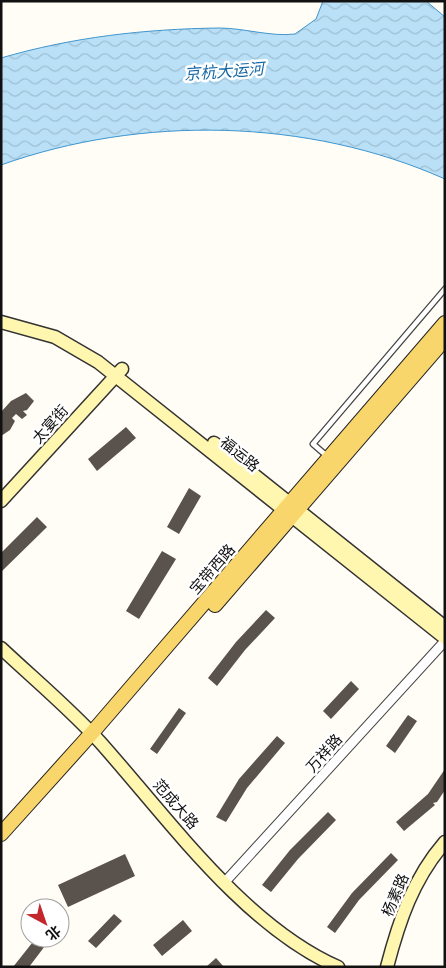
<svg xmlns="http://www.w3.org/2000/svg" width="446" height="968" viewBox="0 0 446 968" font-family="'Source Serif 4','Noto Sans SC',serif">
<defs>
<pattern id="water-waves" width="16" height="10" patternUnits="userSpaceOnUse" patternTransform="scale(1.25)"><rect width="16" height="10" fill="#b9e0f7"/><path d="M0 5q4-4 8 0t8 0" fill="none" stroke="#9ebfd3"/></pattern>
</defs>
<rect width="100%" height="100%" fill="#fffdf5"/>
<path fill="url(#water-waves)" stroke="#3f96cf" d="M323 1H426L445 17V179C308 118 141 115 1 165V58C73 37 145 29 219 28 244 28 271 37 295 34L316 19Z"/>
<path fill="#5a524d" d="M26 393 34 401 27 410 23 411 27 415 22 419 16 414 12 418 15 421 10 430 1 436V412L11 401Z
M126 427 136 438 97 471 88 459Z
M189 488 201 496 179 534 167 527Z
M37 517 47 527 1 572V553Z
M162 551 176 559 139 619 126 611Z
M266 610 275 618 245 650 217 686 208 678 236 642Z
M351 681 359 689 331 719 323 711Z
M179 708 186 713 157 754 150 749Z
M408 715 417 721 395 753 386 746Z
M277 736 285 743 247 788 226 822 216 817 239 779Z
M445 769V790L437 802 433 803 435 805 404 831 396 822 428 794Z
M328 812 336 820 298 859 271 892 262 885 290 850Z
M391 853 398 860 359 900 335 933 327 927 352 893Z
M125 854 135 876 68 907 58 885Z
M114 914 122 921 96 948 88 941Z
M183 920 192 931 162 956 153 945Z
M36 938H51L29 967H13Z
M216 958 224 967H206Z"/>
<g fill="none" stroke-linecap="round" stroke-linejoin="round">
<defs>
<path id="lane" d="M328 457 313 444 445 289"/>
<path id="street" d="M224 883 445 641"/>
<path id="secondary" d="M1 322 55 337 98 362 445 638
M214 443 445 627
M1 501 122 369
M1 648C34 679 70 709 100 742 167 817 244 926 338 967
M387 967C399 921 413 879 445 842"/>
<path id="primary" d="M215 605 445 339
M1 834 91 734 445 323"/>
</defs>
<use href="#lane" stroke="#444" stroke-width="7"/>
<use href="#street" stroke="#444" stroke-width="11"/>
<use href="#secondary" stroke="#333" stroke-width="15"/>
<use href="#primary" stroke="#222" stroke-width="16"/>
<use href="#lane" stroke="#fff" stroke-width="4.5"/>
<use href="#street" stroke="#fff" stroke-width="9"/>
<use href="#secondary" stroke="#fff6b0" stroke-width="12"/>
<use href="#primary" stroke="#f9d66b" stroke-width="14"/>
</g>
<g text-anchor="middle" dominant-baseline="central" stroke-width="5" stroke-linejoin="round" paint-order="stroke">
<g font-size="15" fill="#111" stroke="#fff">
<text transform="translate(50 424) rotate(-48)">太宴街</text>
<text transform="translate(240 454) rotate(39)">福运路</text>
<text transform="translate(212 569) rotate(-49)">宝带西路</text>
<text transform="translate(324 753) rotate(-48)">万祥路</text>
<text transform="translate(176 804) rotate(49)">范成大路</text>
<text transform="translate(395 895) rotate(-67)">杨素路</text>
</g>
<g font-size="16" font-style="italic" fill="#1768a6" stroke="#fff">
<text transform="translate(224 71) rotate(-4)">京杭大运河</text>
</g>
</g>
<rect width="446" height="968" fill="none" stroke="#111111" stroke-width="5"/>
<g transform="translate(45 923) rotate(140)"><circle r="24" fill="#ffffff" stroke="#a0a0a0"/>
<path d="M0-4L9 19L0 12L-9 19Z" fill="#c4262e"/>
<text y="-8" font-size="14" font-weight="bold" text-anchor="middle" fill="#111111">北</text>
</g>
</svg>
